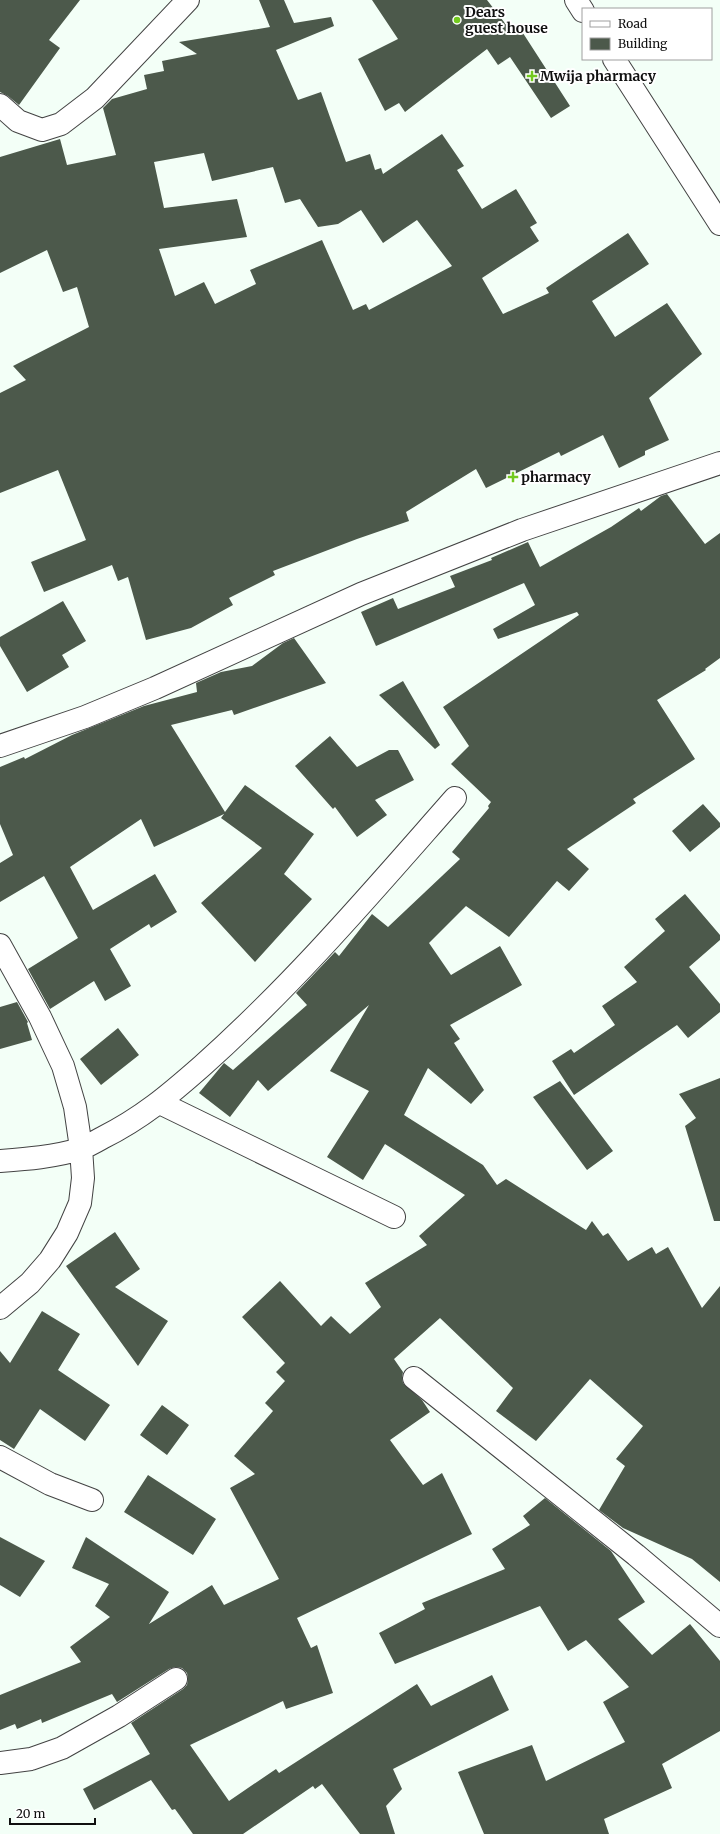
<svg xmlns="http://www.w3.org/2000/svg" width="720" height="1834" viewBox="0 0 720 1834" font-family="Merriweather,serif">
<rect width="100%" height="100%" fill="#f3fff7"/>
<path fill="#4c594b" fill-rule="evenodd" d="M0 0H80L49 40 60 48 19 105 8 96 0 92Z
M259 0H284L294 23 331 17 334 26 276 50 298 100 321 92 346 162 370 154 375 170 381 168 383 174 442 134 464 166 457 170 482 209 516 189 537 223 530 227 539 241 482 278 503 314 549 293 546 288 628 233 649 264 592 301 615 337 667 303 702 354 649 398 669 440 645 451V455L619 468 603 435 561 456 559 452 486 488 476 469 406 512 409 521 357 539 273 571 275 575 229 598 233 605 191 628 146 640 128 577 118 581 112 565 44 592 31 562 86 540 58 470 0 493V393L26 380 13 366 89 327 77 287 63 292 47 250 0 273V157L60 139 67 165 116 155 103 108 112 99 147 89 144 75 164 71 162 61 197 54 179 42 270 27ZM204 153 212 181 273 167 285 203 300 199 318 227 338 224 361 210 383 243 417 220 452 266 369 310 366 304 353 310 322 240 250 270 256 284 215 304 204 282 175 296 159 249 247 237 237 199 164 208 154 162Z
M372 0H487L514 35 521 30 570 106 551 118 510 57 498 65 487 49 405 112 399 103 385 111 358 59 398 39Z
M667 494 705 544 720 533V658L705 669 706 670 657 700 695 759 633 799 636 803 567 849 589 869 569 891 557 881 509 937 466 906 429 943 451 975 500 946 522 985 450 1025 460 1039 454 1043 484 1090 471 1104 428 1068 404 1115 483 1165 497 1185 506 1179 586 1230 592 1221 603 1236 608 1233 628 1261 652 1247 656 1254 668 1247 702 1308 720 1286V1582L692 1559 623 1528 599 1510 625 1466 616 1459 643 1426 590 1379 536 1441 496 1411 513 1388 440 1318 394 1359 403 1372 402 1377 403 1383 422 1400 430 1412 390 1440 423 1485 442 1473 472 1534 297 1618 311 1648 317 1645 333 1693 286 1709 283 1701 190 1745 229 1801 276 1769 279 1773 417 1684 431 1706 492 1675 509 1710 393 1769 402 1789 386 1806 395 1834H360L322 1784 315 1789 313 1786 243 1834H193L175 1809 172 1810 151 1780 94 1810 83 1789 150 1754 131 1723 183 1689 187 1685 188 1679 187 1673 182 1668 175 1667 169 1669 117 1702 112 1694 42 1723 41 1719 17 1729 15 1724 0 1730V1695L81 1662 70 1647 110 1617 95 1606 109 1584 72 1568 86 1537 169 1592 149 1624 212 1585 224 1605 279 1579 230 1488 255 1474 234 1456 273 1411 265 1403 285 1381 276 1372 285 1363 242 1317 280 1281 321 1326 331 1316 350 1334 381 1307 365 1283 427 1245 419 1236 465 1195 385 1144 363 1180 327 1157 369 1091 330 1071 369 1005 268 1091 258 1080 230 1117 199 1093 224 1063 233 1070 307 1005 296 993 335 952 339 956 372 914 388 927 460 859 452 852 489 808 488 806 491 802 451 764 469 746 443 707 579 615 577 612 498 639 493 629 535 605 524 583 376 646 361 612 393 598 398 609 455 587 450 576 492 560 491 558 528 542 540 567 611 527 639 508 641 511 661 496Z
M63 601 86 641 62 655 69 667 27 692 0 646V637Z
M294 638 326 683 234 715 232 710 171 725 225 812 245 785 314 834 284 874 312 899 255 962 201 903 262 848 221 818 224 814 154 847 141 819 70 867 93 910 155 874 177 912 151 928 149 924 110 949 131 986 105 1001 94 981 50 1009 28 969 78 938 44 876 0 902V863L13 855 0 824V767L24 757 25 759 72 735 144 706 197 692 196 683 221 672 252 666 283 643Z
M403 681 440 745 435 749 379 695Z
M330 736 357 767 389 750H398L414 780 375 800 387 815 357 837 335 807 333 809 295 766Z
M703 804 720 823V827L690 852 672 831Z
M685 894 720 935V940L689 967 720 1004V1012L688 1038 677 1025 574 1095 552 1061 571 1049 574 1053 615 1025 602 1006 637 982 624 967 665 931 655 919Z
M17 1002 28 1022 27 1023 32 1040 0 1049V1007Z
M118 1028 139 1055 101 1085 80 1059Z
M720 1078V1221H714L685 1126 696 1118 679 1094Z
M560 1081 613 1151 587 1170 533 1097Z
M115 1232 140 1269 115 1287 168 1321 138 1366 66 1266Z
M42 1311 80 1334 58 1370 110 1405 85 1441 40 1409 14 1449 0 1440V1351L10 1363Z
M162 1405 189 1425 167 1455 140 1435Z
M148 1475 216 1519 193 1555 124 1512Z
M545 1498 611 1551 645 1602 618 1619 652 1655 690 1624 720 1661V1731L662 1764 672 1788 604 1819 609 1834H484L458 1772 532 1745 546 1781 625 1742 603 1702 629 1687 586 1640 568 1651 540 1606 395 1664 379 1633 425 1609 422 1603 505 1569 492 1549 530 1525 523 1516Z
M0 1537 45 1561 20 1597 0 1585Z"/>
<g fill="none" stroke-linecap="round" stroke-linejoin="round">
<defs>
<path id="minor" d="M0 105 18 121 42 130 61 124 95 98 188 0
M0 746 85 717 155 688 361 594 522 530 720 463
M0 945 40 1017 63 1066 75 1107 81 1148 83 1178 80 1203 67 1233 50 1260 30 1283 0 1308
M160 1103 394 1217
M0 1161C27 1159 54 1157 80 1149 88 1146 95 1142 102 1138 142 1118 169 1095 202 1066 295 983 373 891 455 798
M414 1378 636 1555 720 1626
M0 1457 50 1484 92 1500
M0 1763 31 1759 62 1748 119 1716 176 1679"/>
<path id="tertiary" d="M576 0 583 11
M614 59 720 224"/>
</defs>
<use href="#minor" stroke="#434343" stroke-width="24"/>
<use href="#tertiary" stroke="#434343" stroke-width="24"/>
<use href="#minor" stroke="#fff" stroke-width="22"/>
<use href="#tertiary" stroke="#fff" stroke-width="22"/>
</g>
<g fill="#73c91f" stroke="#fff" stroke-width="1.5">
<circle cx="457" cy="20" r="4"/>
<path d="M530 70h4v4h4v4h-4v4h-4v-4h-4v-4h4z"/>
<path d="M511 471h4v4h4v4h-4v4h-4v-4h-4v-4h4z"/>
</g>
<g text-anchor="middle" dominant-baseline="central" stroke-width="4" stroke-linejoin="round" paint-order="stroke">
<g font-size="14" font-weight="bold" fill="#101010" stroke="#fff" text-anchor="start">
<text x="465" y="12">Dears<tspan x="465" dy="16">guest house</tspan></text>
<text x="540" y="76">Mwija pharmacy</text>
<text x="521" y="477">pharmacy</text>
</g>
</g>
<rect x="582" y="8" width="130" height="52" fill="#ffffff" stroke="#9f9f9f"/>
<rect x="590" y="21" width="20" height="6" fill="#ffffff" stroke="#9f9f9f"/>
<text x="618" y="28" font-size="12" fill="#101010">Road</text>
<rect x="590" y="38" width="20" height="12" fill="#4c594b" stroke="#9f9f9f"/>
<text x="618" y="48" font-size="12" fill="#101010">Building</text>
<path d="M10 1818v6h85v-6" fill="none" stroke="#101010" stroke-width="2"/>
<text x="16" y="1818" font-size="12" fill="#101010" stroke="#ffffff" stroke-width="3" paint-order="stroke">20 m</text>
</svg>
